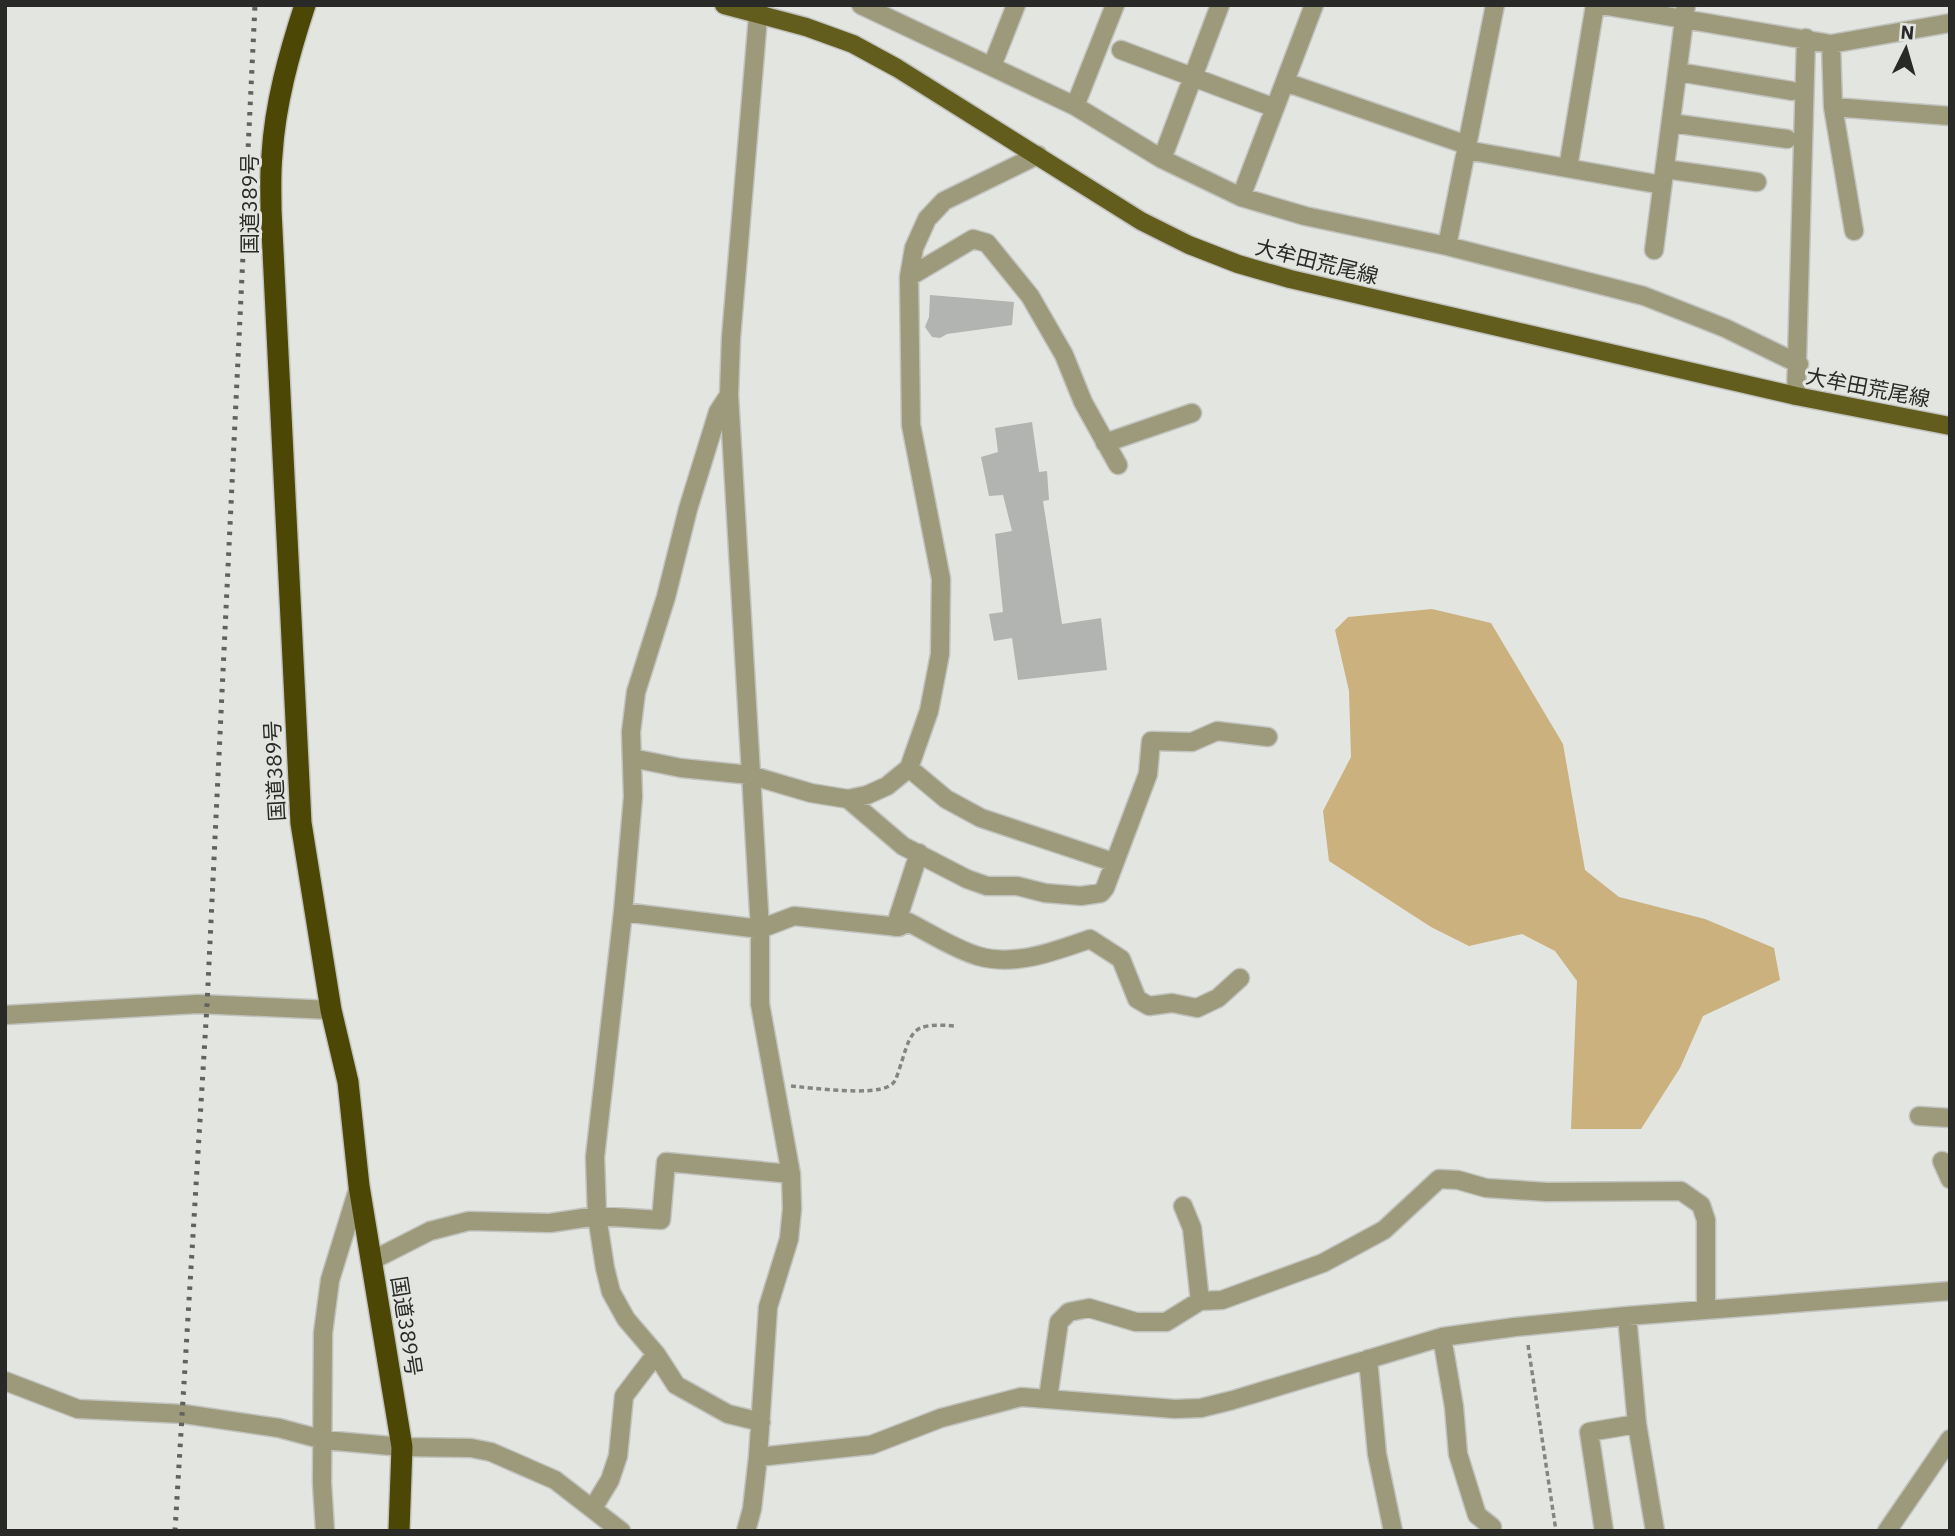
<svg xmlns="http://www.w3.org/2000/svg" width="1955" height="1536" viewBox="0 0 1955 1536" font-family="'IBM Plex Sans','Noto Sans JP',sans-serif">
<rect width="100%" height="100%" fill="#e3e5e0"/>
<path fill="#cab17e" d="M1432 609 1491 623 1563 744 1585 870 1619 897 1705 919 1774 948 1780 980 1703 1016 1680 1068 1641 1129H1571L1577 981 1555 951 1522 934 1469 946 1431 927 1329 861 1323 811 1351 757 1349 691 1335 630 1348 617Z"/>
<path fill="#b1b4b1" d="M930 295 1014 302 1012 325 947 334 940 338 932 337 925 327 929 317Z
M1032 422 1039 472 1047 471 1049 500 1043 501 1062 624 1101 618 1107 670 1018 680 1012 638 994 641 989 614 1003 612 995 534 1012 531 1003 495 989 496 981 457 998 452 995 428Z"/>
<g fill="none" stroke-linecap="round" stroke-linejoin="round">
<defs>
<path id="minor" d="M861 5 1075 106 1162 159 1241 197 1305 216 1447 246 1644 296 1725 328 1799 364
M1601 5 1831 44 1950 23
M1831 44 1833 107 1854 231
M1121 50 1275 108
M992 66 1016 5
M1678 72 1792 91
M1285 82 1467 145
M1075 106 1115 5
M1833 107 1950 116
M1671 123 1787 139
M1466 150 1662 185
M1162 159 1220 5
M1568 168 1595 5
M1665 169 1757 182
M1241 197 1314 5
M1447 246 1495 5
M1654 250 1686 5
M909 277 973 239 987 243 1030 296 1064 355 1083 402 1118 465
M729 395 718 412 688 509 666 597 636 692 631 732 633 797 623 912 595 1157 597 1216 605 1268 611 1292 626 1319 656 1354 676 1385 728 1414 761 1422
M1796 396 1806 38
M1105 443 1192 413
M632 758 681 768 750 775 811 793 848 799 867 795 887 786 909 768 929 711 940 654 941 579 911 425 909 277 914 248 927 219 944 201 1038 155
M909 768 946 799 981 818 1113 862
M848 799 903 846 967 879 987 886H1017L1045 893 1081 896 1101 893 1105 888 1148 774 1151 741 1192 742 1217 731 1268 737
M623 912 760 929 794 916 899 927 908 922C930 933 954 949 978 956 1015 967 1055 951 1090 939L1121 959 1137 999 1149 1006 1172 1003 1197 1008 1218 998 1240 978
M895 927 919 853
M5 1015 198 1004 331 1010
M1919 1116 1950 1118
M1942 1161 1950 1179
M1183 1206 1192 1228 1200 1301
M371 1261 430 1231 469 1221 550 1223 597 1216 661 1220 666 1162 791 1174
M1627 1316 1637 1424 1655 1531
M1442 1337 1454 1407 1458 1454 1477 1515 1492 1527
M1368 1359 1377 1454 1393 1531
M5 1381 78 1409 184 1414 279 1428 324 1440 402 1447 471 1448 491 1452 555 1480 621 1531
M1048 1398 1059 1322 1069 1312 1089 1308 1136 1322H1166L1200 1301 1222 1300 1323 1263 1384 1230 1439 1179 1458 1180 1486 1188 1547 1192 1681 1191 1701 1205 1706 1220V1309
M758 1457 871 1445 941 1418 1021 1397 1175 1409 1201 1408 1233 1400 1442 1337 1515 1327 1627 1316 1950 1291
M593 1508 610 1480 618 1456 624 1396 656 1354
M325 1531 322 1483 323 1333 330 1280 359 1186
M746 1531 752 1509 758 1457 768 1307 789 1239 792 1209 791 1174 760 1004V929L729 395 731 338 759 5
M1604 1531 1589 1432 1637 1424
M1887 1531 1950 1439"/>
<path id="major" d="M724 5 806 27 853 44 897 68 1141 221 1189 245 1238 264 1290 279 1796 396 1950 426"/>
<path id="highway" d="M305 5C289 54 275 104 272 155 270 174 271 192 271 210L301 823 331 1010 348 1082 359 1186 402 1447 399 1531"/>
</defs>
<use href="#minor" stroke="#c2c3bf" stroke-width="21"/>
<use href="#major" stroke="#c2c3bf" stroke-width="21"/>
<use href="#highway" stroke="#c2c3bf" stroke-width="24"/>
<path stroke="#848682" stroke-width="3.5" stroke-dasharray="5 3.5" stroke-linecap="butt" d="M791 1086C812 1088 872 1096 889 1086 895 1083 896 1079 898 1073 912 1032 908 1022 955 1026
M1528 1345 1556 1531"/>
<use href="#minor" stroke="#9c9a7b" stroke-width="18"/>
<use href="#major" stroke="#625d1c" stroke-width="18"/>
<use href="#highway" stroke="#4c4705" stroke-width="21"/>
<path stroke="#61625f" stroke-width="5" stroke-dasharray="3.5 7" stroke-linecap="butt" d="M175 1531 207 1005 255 5"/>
</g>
<g text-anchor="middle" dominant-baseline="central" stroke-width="6" stroke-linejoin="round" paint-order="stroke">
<g font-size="21" fill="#292a28" stroke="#e3e5e0">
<text transform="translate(249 204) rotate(-90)">国道389号</text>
<text transform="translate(1317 261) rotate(14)">大牟田荒尾線</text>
<text transform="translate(1868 387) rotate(11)">大牟田荒尾線</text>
<text transform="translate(274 771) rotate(-93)">国道389号</text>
<text transform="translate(407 1326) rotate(81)">国道389号</text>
</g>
</g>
<rect width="1955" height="1536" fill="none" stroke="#292a28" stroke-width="14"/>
<g transform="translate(1906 49) rotate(5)" stroke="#e3e5e0" stroke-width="5" paint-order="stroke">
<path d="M0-5L12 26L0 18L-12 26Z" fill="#292a28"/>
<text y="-10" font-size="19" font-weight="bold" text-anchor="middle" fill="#292a28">N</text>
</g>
</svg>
